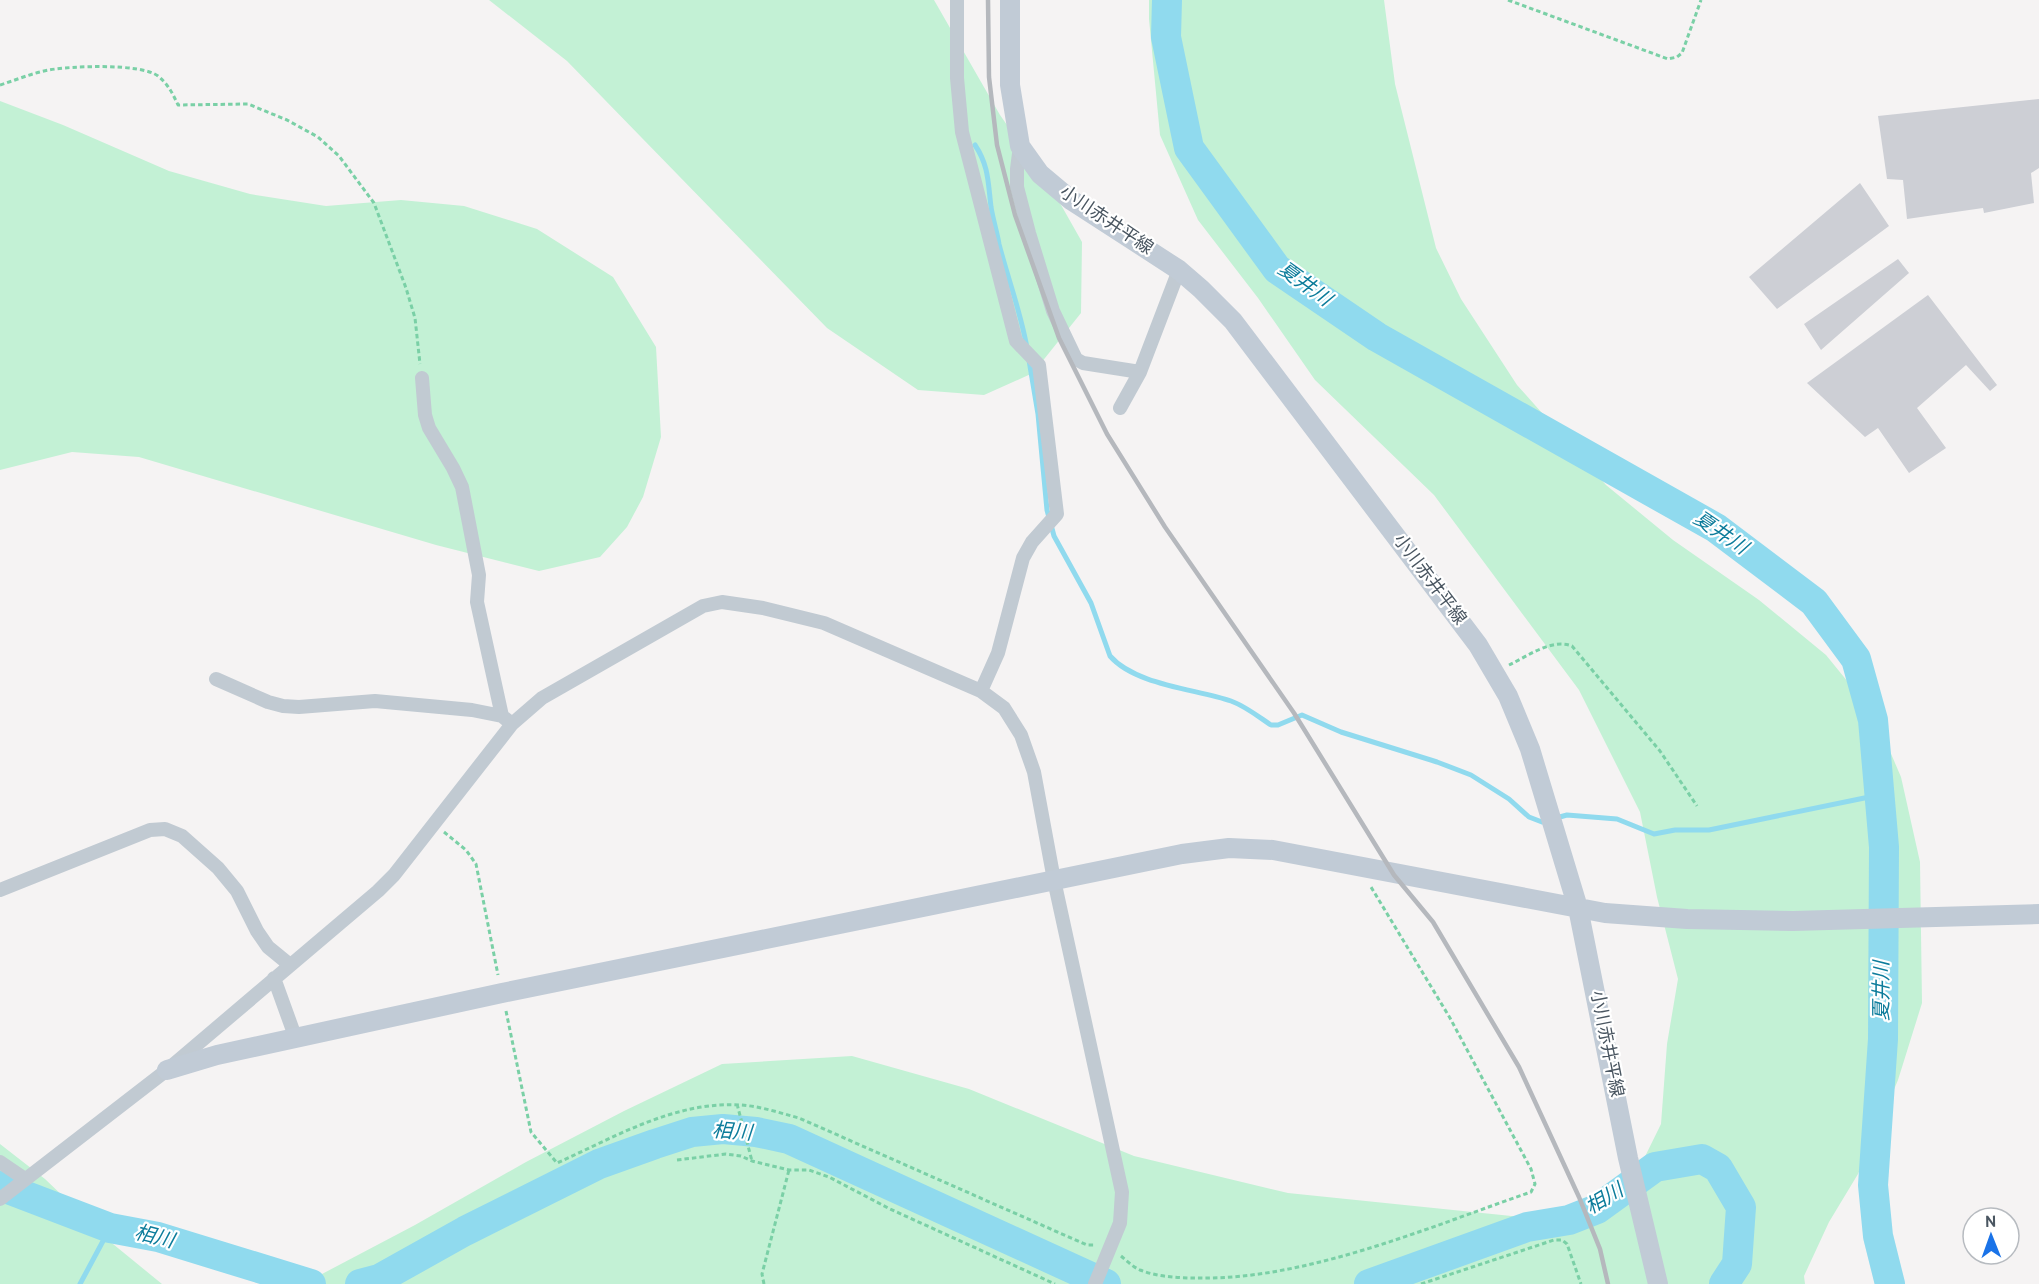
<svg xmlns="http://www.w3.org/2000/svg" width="2039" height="1284" viewBox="0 0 2039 1284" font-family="Overpass,'Noto Sans JP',sans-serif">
<rect width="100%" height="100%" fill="#f5f3f3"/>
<path fill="#c3f1d5" d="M489 0H934L1000 115 1052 189 1082 242 1081 313 1033 373 984 395 918 390 827 328 567 61Z
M1149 0H1384L1395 84 1436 248 1461 299 1517 385 1606 485 1673 540 1759 600 1826 655 1874 714 1901 777 1920 862 1922 1003 1898 1080 1858 1174 1829 1222 1804 1276 1805 1284H303L415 1225 526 1162 624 1111 722 1064 852 1056 969 1089 1134 1156 1288 1193 1551 1220 1595 1211 1633 1181 1661 1124 1667 1044 1678 979 1657 897 1640 812 1579 690 1434 495 1315 380 1258 298 1198 220 1160 135 1149 19Z
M0 101 63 125 169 171 250 194 326 206 401 200 464 206 537 229 613 277 656 347 661 437 643 497 627 527 600 557 539 571 436 545 139 457 72 452 0 470Z
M0 1144 45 1179 113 1244 162 1284H0Z"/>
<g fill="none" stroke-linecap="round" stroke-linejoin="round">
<path stroke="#90daee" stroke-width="5" d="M975 145C989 166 988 183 991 207 993 220 997 232 999 244 1008 279 1021 313 1027 348
M1029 360 1038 414 1047 510 1054 536 1091 603 1110 656C1135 685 1196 689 1231 701 1245 706 1259 717 1271 725H1278L1302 715 1341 732 1437 762 1471 775 1509 799 1529 817 1542 822 1547 820
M1556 818 1567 815 1617 819 1654 834 1675 830H1709L1879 795
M80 1284 110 1228"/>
<path stroke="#90daee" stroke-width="30" d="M1167 0 1166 37 1189 148 1277 269 1377 337 1716 528 1814 602 1856 659 1873 720 1884 847 1883 1039 1873 1185 1878 1236 1890 1284
M0 1186 110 1228 158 1237 311 1284
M360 1284 379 1279 465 1231 599 1164 655 1144 692 1132 723 1129 756 1132 789 1139 1106 1284
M1369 1284 1527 1227 1569 1220 1597 1209 1655 1167 1702 1159 1718 1168 1741 1207 1737 1264 1724 1284"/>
</g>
<path fill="#cdcfd5" d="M2039 99V168L2031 173 2034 203 1984 213 1983 208 1907 219 1903 180 1887 179 1878 116Z
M1860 183 1889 226 1777 309 1749 277Z
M1898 259 1909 273 1821 350 1804 324Z
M1928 295 1997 385 1990 391 1966 365 1917 408 1946 448 1909 473 1878 428 1865 437 1807 383Z"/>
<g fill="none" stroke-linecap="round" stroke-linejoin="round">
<path stroke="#7ad0a6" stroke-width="3" stroke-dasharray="4.5 3" stroke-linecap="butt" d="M1508 0 1668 59 1677 57 1682 53 1701 0
M0 85C16 80 32 73 49 70 70 66 141 63 158 76 168 84 173 94 178 105L248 104 287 120 318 137 339 156 374 203 406 288 415 318 420 364
M1509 665C1528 656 1552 638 1572 646L1660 751 1697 806
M444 832 466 850 476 864 498 975
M506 1011 531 1132 557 1163C615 1137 675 1101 740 1105 760 1106 780 1113 799 1118L1087 1245H1094
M737 1104 752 1161
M677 1160 726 1154 741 1156 752 1161 789 1170H809L829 1177 890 1209 1055 1284
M1121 1256C1127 1261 1133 1267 1140 1270 1158 1277 1178 1278 1198 1278 1307 1280 1429 1227 1531 1192L1535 1184 1531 1169 1450 1018 1371 887
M764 1284 762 1274 789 1170
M1421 1284 1554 1240H1562L1567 1244 1581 1284"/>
<path stroke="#c1cad2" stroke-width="14" d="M957 0V78L962 132 1016 341 1039 365 1057 514 1032 542 1023 558 998 653 981 691
M1020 146 1017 169V187L1029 233 1053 311 1076 359 1083 363 1140 372
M422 378 425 415 429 428 453 468 462 487 479 575 477 602 502 716 512 724
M1120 408 1140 372 1179 270
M216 679 268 702 283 706 299 707 375 701 472 710 502 716
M0 890 150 830 165 829 182 836 218 868 237 891 257 931 268 947 290 965
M274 978 296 1039
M0 1162 25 1179
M0 1199 167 1070 378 891 394 875 512 724 542 698 703 606 722 602 763 608 824 623 981 691 1004 708 1021 735 1034 772 1054 880 1122 1192 1120 1223 1095 1284"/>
<path stroke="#c1cbd6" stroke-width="20" d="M1010 0V85L1020 146 1040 174 1071 200 1179 270 1201 289 1233 321 1478 645 1508 696 1530 749 1578 908 1628 1158 1658 1284
M167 1070 217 1055 502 993 1182 854 1229 848 1273 850 1605 913 1687 919 1793 921 2039 914"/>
<path stroke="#b5b8bd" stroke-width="4.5" d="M988 0 989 77 997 145 1015 215 1059 338 1107 434 1165 527 1294 713 1394 875 1433 922 1519 1067 1579 1197 1600 1249 1608 1284"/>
</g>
<g text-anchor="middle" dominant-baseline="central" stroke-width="4.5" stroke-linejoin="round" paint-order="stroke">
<g font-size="18" fill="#4a5661" stroke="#fff">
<text transform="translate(1106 221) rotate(34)">小川赤井平線</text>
<text transform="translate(1429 580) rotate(53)">小川赤井平線</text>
<text transform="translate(1606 1044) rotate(79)">小川赤井平線</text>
</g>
<g font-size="20" font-style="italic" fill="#0c7c9b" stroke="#fff">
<text transform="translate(1304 285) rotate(36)">夏井川</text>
<text transform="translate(1720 534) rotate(34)">夏井川</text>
<text transform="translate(1883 991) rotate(-90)">夏井川</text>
<text transform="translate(732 1133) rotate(4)">相川</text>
<text transform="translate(1605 1200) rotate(-31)">相川</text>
<text transform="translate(154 1238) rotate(14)">相川</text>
</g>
</g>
<g transform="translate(1991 1236) rotate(359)"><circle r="28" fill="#ffffff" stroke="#b7bbc0" stroke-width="1.5"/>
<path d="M0-4.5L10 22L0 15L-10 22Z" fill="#1a73e8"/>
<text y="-9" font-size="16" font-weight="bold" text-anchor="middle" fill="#4a5661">N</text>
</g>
</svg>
